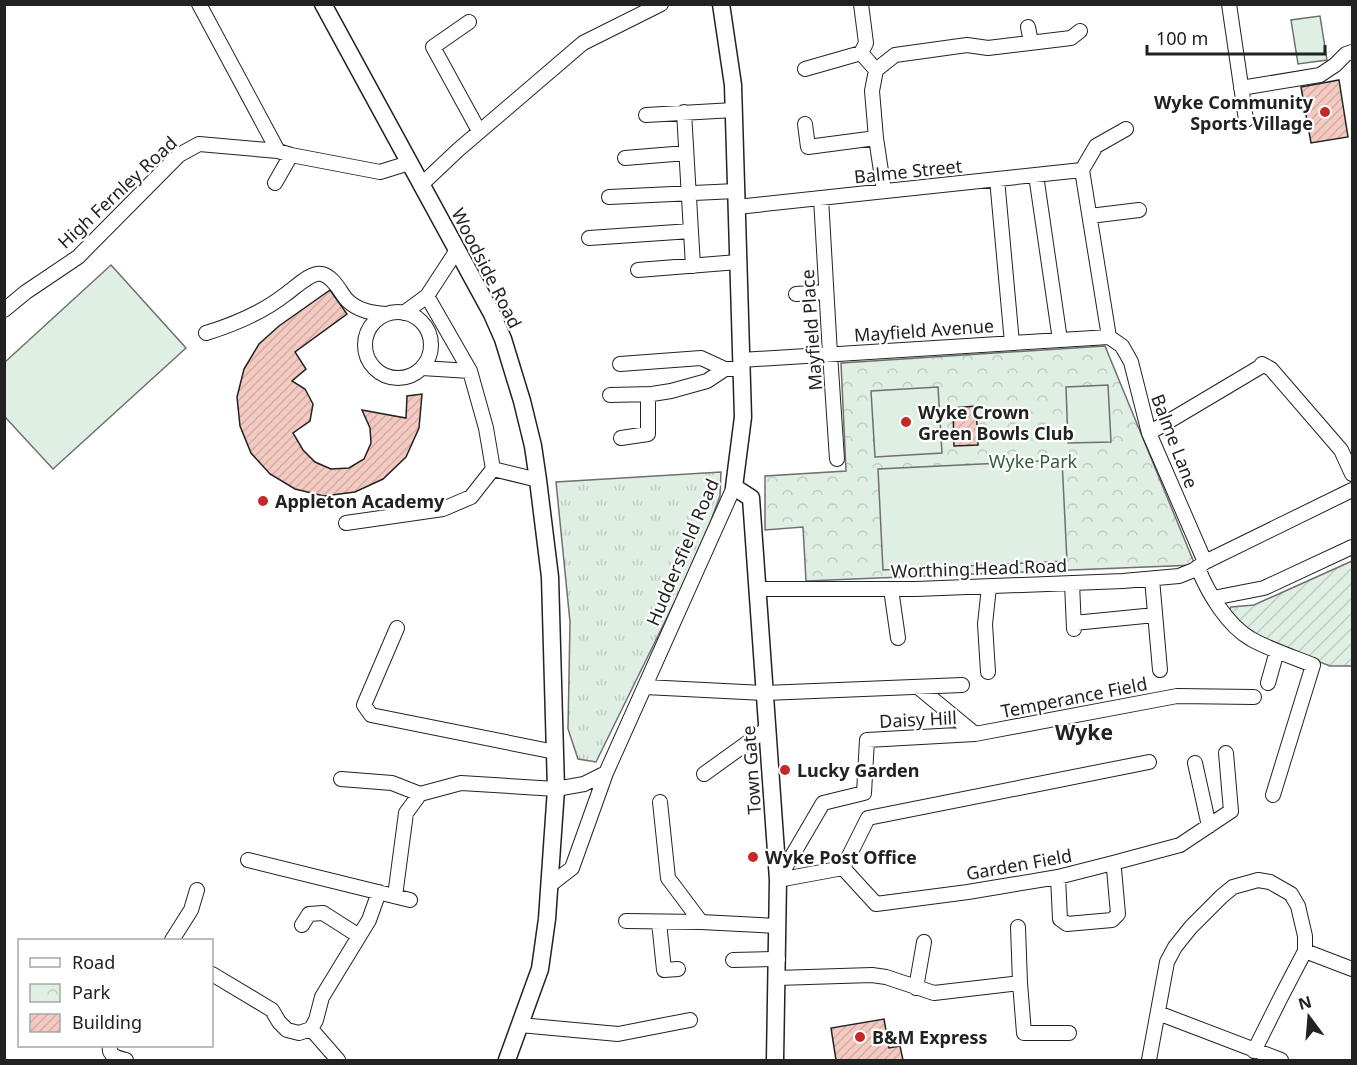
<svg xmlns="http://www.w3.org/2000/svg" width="1357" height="1065" viewBox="0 0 1357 1065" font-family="'Noto Sans',sans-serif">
<defs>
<pattern id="grass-tufts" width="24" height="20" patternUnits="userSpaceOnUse" patternTransform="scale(1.5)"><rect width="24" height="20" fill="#e0efe3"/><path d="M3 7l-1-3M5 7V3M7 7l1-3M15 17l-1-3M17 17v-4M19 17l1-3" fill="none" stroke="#c0cdc2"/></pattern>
<pattern id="park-crowns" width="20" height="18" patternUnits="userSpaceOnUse" patternTransform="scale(1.5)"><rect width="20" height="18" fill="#e0efe3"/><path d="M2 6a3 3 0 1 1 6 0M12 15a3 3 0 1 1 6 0" fill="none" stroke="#c0cdc2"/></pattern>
<pattern id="garden-furrows" width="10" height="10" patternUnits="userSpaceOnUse" patternTransform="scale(1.5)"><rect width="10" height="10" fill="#e0efe3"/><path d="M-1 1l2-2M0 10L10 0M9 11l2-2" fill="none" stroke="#c0cdc2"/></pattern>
<pattern id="building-hatch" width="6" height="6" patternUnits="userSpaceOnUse" patternTransform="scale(1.5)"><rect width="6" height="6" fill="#f3c9c0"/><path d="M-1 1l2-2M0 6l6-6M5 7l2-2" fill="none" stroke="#d0aca5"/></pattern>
</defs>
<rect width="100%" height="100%" fill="#fff"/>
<path fill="url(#grass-tufts)" stroke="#6f6f6f" stroke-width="1.5" d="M721 472 720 496 710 523 679 593 596 762 578 759 568 729 570 622 556 482Z"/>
<path fill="url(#park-crowns)" stroke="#6f6f6f" stroke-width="1.5" d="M1105 346 1195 565 806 581 803 527 765 530V476L846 471 841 363Z"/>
<path fill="url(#garden-furrows)" stroke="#6f6f6f" stroke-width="1.5" d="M1352 561V666H1330L1276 645 1249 632 1237 623 1229 610 1231 607 1254 605Z"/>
<path fill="#e0efe3" stroke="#6f6f6f" stroke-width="1.5" d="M1320 16 1327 60 1298 64 1291 20Z
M111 265 186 348 53 469 5 417V362Z
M1108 385 1111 442 1068 443 1066 387Z
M938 387 942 453 875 457 871 391Z
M1062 460 1067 561 883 570 878 469Z"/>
<path fill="url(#building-hatch)" stroke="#222" stroke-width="1.5" d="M1339 80 1348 137 1311 143 1301 87Z
M330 290 347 314 295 352 306 369 292 381 305 389 313 404 310 421 293 433 303 450 315 462 331 469 349 468 364 459 371 443 370 428 362 410 406 418 407 396 422 394 419 428 406 457 383 479 355 492 324 496 295 489 270 474 251 453 240 426 237 397 244 369 259 344 279 326Z
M976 406 978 445 954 446 953 408Z
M884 1019 889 1048 900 1046 903 1060H836L831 1028Z"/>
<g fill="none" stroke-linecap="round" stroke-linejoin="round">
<defs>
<path id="minor" d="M199 4 278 151
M1229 4 1246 120
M469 22 433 47 479 131
M1028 27 1031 42
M861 53 866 43 861 4
M805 69 861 53 876 70
M1241 88 1320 75 1335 65 1346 54 1352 52
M684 112 693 266
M646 115 734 110
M805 124 808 147 876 138
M625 158 686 153
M1082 170 1109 337
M1082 170 1096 146 1126 129
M1036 175 1060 340
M997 179 1012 343
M275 183 291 155
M421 185 458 150 583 43 661 4
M884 191 876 138 872 91 876 70 895 55 967 45 988 48 1071 38 1080 31
M609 197 736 191
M821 198 830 354 837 459
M737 207 1082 170
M1090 216 1139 210
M589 238 691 231
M638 270 738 262
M796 294 826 292
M427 296 470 371 486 428 493 469 538 480
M4 310 26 292 78 257 179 155 199 144 278 151 291 155 380 172 409 163
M365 345a33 33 0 1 1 66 0a33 33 0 1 1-66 0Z
M404 313 427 296 457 250
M206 333C235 324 262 313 286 294 295 288 311 271 322 274 334 277 340 292 347 300 358 311 372 313 386 314
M1109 337 1122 346 1131 362 1149 433 1205 562
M741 360 1109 337
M620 364 701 358 725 369
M422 368 470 371
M610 395 652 394 671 391 707 381 725 369H741
M1149 433 1260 367 1262 364 1271 369 1341 450 1352 474
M621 438 648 434V394
M346 523 443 509 471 497 493 469
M1198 568C1208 593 1227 625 1251 639 1271 650 1293 657 1313 665L1273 795
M1152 579 1160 670
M1072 583 1074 629
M758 589H916L1123 581 1179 576 1194 570 1205 562 1352 490
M891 589 898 638
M1213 598 1264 588 1352 547
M1074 623 1155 615
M397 628 364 705 371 715 555 752
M988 672 985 624 989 587
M1268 683 1277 651
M645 687 765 693 962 685
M918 687 975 734 1177 696 1254 697
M1149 762 868 818 843 868 876 904 968 892 1058 877 1113 863 1180 845 1231 811 1226 753
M1195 763 1209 826
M704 774 768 728
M341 779 392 783 420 794
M660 802 668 878 701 922
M248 860 410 900
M1058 877 1060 919 1067 924 1112 920 1118 914 1114 869
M778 880 823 803 864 793 867 740 975 734
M778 880 843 868
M550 885 572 868 606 773
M395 896 406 813 420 794 461 783 556 789 584 784 606 773 734 487
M626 921 701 922 778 926
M659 922 664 970 678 969
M302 925 309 914 323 913 359 936
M172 940 191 910 197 890
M1305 951 1352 969
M733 960 778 959
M212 974 272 1010 279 1022 287 1030 299 1033 311 1029 316 1020 322 997 369 920 379 892
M777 978 872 975 886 977 934 993 1020 983 1018 927
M1020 983 1024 1033H1069
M916 988 924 942
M1158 1013 1281 1060
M520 1025 618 1034 690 1020
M311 1029 338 1060
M110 1046C108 1056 118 1058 126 1060
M1149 1060 1167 962 1175 947 1191 927 1222 896 1233 887 1258 880 1270 882 1291 894 1298 906 1305 936V951L1281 997 1254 1051"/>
<path id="major" d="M323 4 492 314 503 339 522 401 533 446 538 480 550 577 556 789 547 919 540 969 507 1060
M721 4 733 85 743 417 734 487 751 498 778 880 775 1060"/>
</defs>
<use href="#minor" stroke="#222" stroke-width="16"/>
<use href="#major" stroke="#222" stroke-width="19"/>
<use href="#minor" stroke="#fff" stroke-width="14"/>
<use href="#major" stroke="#fff" stroke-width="16"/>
</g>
<g fill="#c62828" stroke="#fff" stroke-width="2">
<circle cx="1325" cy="112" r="6"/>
<circle cx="906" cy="422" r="6"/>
<circle cx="263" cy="501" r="6"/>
<circle cx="785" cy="770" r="6"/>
<circle cx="753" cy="857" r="6"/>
<circle cx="860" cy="1037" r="6"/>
</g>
<g text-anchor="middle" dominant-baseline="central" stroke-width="4.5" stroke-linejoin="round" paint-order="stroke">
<g font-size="18" font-weight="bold" fill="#222" stroke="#fff" text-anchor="start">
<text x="1313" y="102" text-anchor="end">Wyke Community<tspan x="1313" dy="21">Sports Village</tspan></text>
<text x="918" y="412">Wyke Crown<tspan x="918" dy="21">Green Bowls Club</tspan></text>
<text x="275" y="501">Appleton Academy</text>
<text x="797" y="770">Lucky Garden</text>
<text x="765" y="857">Wyke Post Office</text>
<text x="872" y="1037">B&amp;M Express</text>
</g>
<g font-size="18" fill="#222" stroke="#fff">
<text transform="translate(908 171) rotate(-6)">Balme Street</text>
<text transform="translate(117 192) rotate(-43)">High Fernley Road</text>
<text transform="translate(487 268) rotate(63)">Woodside Road</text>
<text transform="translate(811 330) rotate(-94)">Mayfield Place</text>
<text transform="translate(924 330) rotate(-4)">Mayfield Avenue</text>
<text transform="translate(1175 441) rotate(69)">Balme Lane</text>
<text transform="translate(682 552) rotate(-67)">Huddersfield Road</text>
<text transform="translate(979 568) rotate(-2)">Worthing Head Road</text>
<text transform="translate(1074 697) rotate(-11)">Temperance Field</text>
<text transform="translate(918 719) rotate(-3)">Daisy Hill</text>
<text transform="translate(751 770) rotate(-94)">Town Gate</text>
<text transform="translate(1019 864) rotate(-10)">Garden Field</text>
</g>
<g font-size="18" fill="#2f5e38" stroke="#fff">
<text x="1033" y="461">Wyke Park</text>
</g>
<g font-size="21" font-weight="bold" fill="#222" stroke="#fff">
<text x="1084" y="732">Wyke</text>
</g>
</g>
<rect width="1357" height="1065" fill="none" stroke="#222222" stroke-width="12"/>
<rect x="18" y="939" width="195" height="108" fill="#ffffff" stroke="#a7a7a7" stroke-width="1.5"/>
<rect x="30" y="958" width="30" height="9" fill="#ffffff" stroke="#a7a7a7" stroke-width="1.5"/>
<text x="72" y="969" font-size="18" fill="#222222">Road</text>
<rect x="30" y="984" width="30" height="18" fill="url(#park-crowns)" stroke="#a7a7a7" stroke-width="1.5"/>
<text x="72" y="999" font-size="18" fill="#222222">Park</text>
<rect x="30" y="1014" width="30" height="18" fill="url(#building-hatch)" stroke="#a7a7a7" stroke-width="1.5"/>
<text x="72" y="1029" font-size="18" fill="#222222">Building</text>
<g transform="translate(1309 1017) rotate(344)" stroke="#ffffff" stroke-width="4.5" paint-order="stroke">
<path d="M0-4.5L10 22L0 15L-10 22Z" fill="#222222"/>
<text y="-9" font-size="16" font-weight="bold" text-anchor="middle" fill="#222222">N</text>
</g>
<path d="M1147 45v9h178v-9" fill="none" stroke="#222222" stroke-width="3"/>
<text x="1156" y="45" font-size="18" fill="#222222" stroke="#ffffff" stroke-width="4.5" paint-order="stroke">100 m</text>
</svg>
